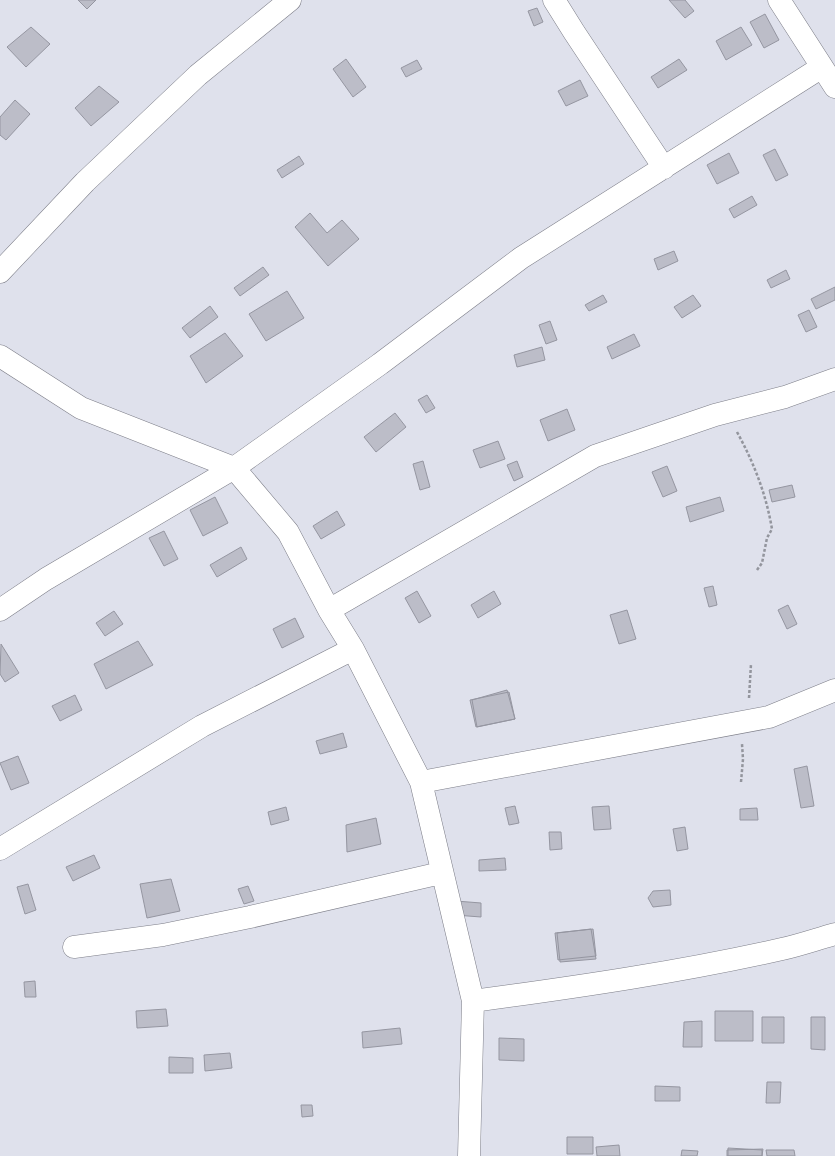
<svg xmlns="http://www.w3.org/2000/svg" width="835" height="1156" viewBox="0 0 835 1156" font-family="'Space Grotesk',sans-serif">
<rect width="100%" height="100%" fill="#dfe1ec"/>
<path fill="#bcbdc8" stroke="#9596a1" d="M78 0H96L87 9Z
M669 0H685L694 11 685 18Z
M537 8 543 22 534 26 528 11Z
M765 14 779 40 764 48 750 22Z
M31 27 50 44 26 67 7 47Z
M741 27 752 45 726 60 716 41Z
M346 59 366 87 353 97 333 69Z
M679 59 687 70 658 88 651 77Z
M417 60 422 69 406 77 401 68Z
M580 80 588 96 566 106 558 91Z
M99 86 119 102 91 126 75 108Z
M15 100 30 114 6 140 0 135V117Z
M775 149 788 175 776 181 763 155Z
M729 153 739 173 717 184 707 165Z
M299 156 304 164 282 178 277 170Z
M752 196 757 205 734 218 729 209Z
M310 213 327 233 342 220 359 239 328 266 295 227Z
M674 251 678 261 658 270 654 259Z
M263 267 269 275 240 296 234 288Z
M786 270 790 279 771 288 767 280Z
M835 287V300L816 309 811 299Z
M287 291 304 318 266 341 249 314Z
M603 295 607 302 589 311 585 305Z
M693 295 701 306 682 318 674 307Z
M210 306 218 317 190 338 182 328Z
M809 310 817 327 806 332 798 315Z
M550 321 557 340 546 344 539 325Z
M225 333 243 356 206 383 190 356Z
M634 334 640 346 612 359 607 347Z
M542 347 545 360 517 367 514 355Z
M427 395 435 408 426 413 418 400Z
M567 409 575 430 548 441 540 420Z
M395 413 406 427 376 452 364 437Z
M498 441 505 459 480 468 473 450Z
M423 461 430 487 420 490 413 464Z
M517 461 523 477 514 481 507 465Z
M667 466 677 491 663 497 652 472Z
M792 485 795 497 772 502 769 490Z
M215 497 228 523 203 536 190 510Z
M720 497 724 511 690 522 686 507Z
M337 511 345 525 321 539 313 526Z
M164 531 178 559 164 566 149 538Z
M241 547 247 559 217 577 210 565Z
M713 586 717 605 709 607 704 588Z
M417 591 431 616 419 623 405 598Z
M494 591 501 604 478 618 471 605Z
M788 605 797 624 787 629 778 610Z
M627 610 636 639 619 644 610 615Z
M114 611 123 624 105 636 96 623Z
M295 618 304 637 282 648 273 629Z
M138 641 153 665 106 689 94 664Z
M1 644 19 673 5 682 0 674Z
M507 690 515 719 477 727 472 700Z
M509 692 515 719 476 727 470 700Z
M75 695 82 710 60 721 52 706Z
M343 733 347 747 320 754 316 741Z
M18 756 29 783 11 790 0 763Z
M807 766 814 806 801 808 794 769Z
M515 806 519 823 509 825 505 808Z
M609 806 611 829 594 830 592 807Z
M286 807 289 820 271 825 268 812Z
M757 808 758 820H740V809Z
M376 818 381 844 347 852 346 825Z
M685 827 688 849 677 851 673 829Z
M549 832H561L562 849 550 850Z
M94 855 100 868 73 881 66 867Z
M505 858 506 870 479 871V860Z
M171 879 180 911 147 918 140 884Z
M28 884 36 910 25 914 17 887Z
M248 886 254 901 244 904 238 889Z
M670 890 671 905 653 907 648 898 653 891Z
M456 901 481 903V917L455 915Z
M591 929 596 959 560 962 557 933Z
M593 929 596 956 558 960 555 933Z
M35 981 36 997H25L24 982Z
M166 1009 168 1026 137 1028 136 1011Z
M715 1011H753V1041H715Z
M762 1017H784V1043H762Z
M811 1017H825V1050L811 1049Z
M702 1021V1047H683L684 1022Z
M400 1028 402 1044 363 1048 362 1032Z
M499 1038 524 1039V1061L499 1060Z
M230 1053 232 1068 205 1071 204 1055Z
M169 1057 193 1058V1073H169Z
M767 1082H781L780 1103H766Z
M655 1086 680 1087V1101H655Z
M301 1105H312L313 1116 302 1117Z
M567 1137H593V1154H567Z
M619 1145 620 1156H597L596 1147Z
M728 1148 762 1150V1156H728Z
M763 1149 762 1156H727V1150Z
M682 1150 698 1151 697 1156H681Z
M766 1150H794L795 1156H767Z"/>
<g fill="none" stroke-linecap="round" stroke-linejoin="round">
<defs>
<path id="street" d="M554 0 574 32 664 168
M779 0 835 87
M0 272 85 182 198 75 290 0
M0 356 81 408 234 468 288 532 329 610 353 649 421 782 473 1001 469 1156
M0 610 46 579 234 468 380 364 521 258 822 67
M329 610 595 456 715 415 785 397 835 379
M421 782 769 717 835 690
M0 849 202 726 353 649
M74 947 163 935 250 917 441 873
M473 1001C577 987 680 972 782 949 800 945 817 939 835 934"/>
</defs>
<use href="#street" stroke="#7d7e88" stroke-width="23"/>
<path stroke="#93959d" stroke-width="2.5" stroke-dasharray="3 2" stroke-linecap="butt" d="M737 432C754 463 766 494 772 529L767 538 762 563 757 570
M749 698 751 664
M741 782 743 759 742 744"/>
<use href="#street" stroke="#fff" stroke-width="22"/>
</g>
</svg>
